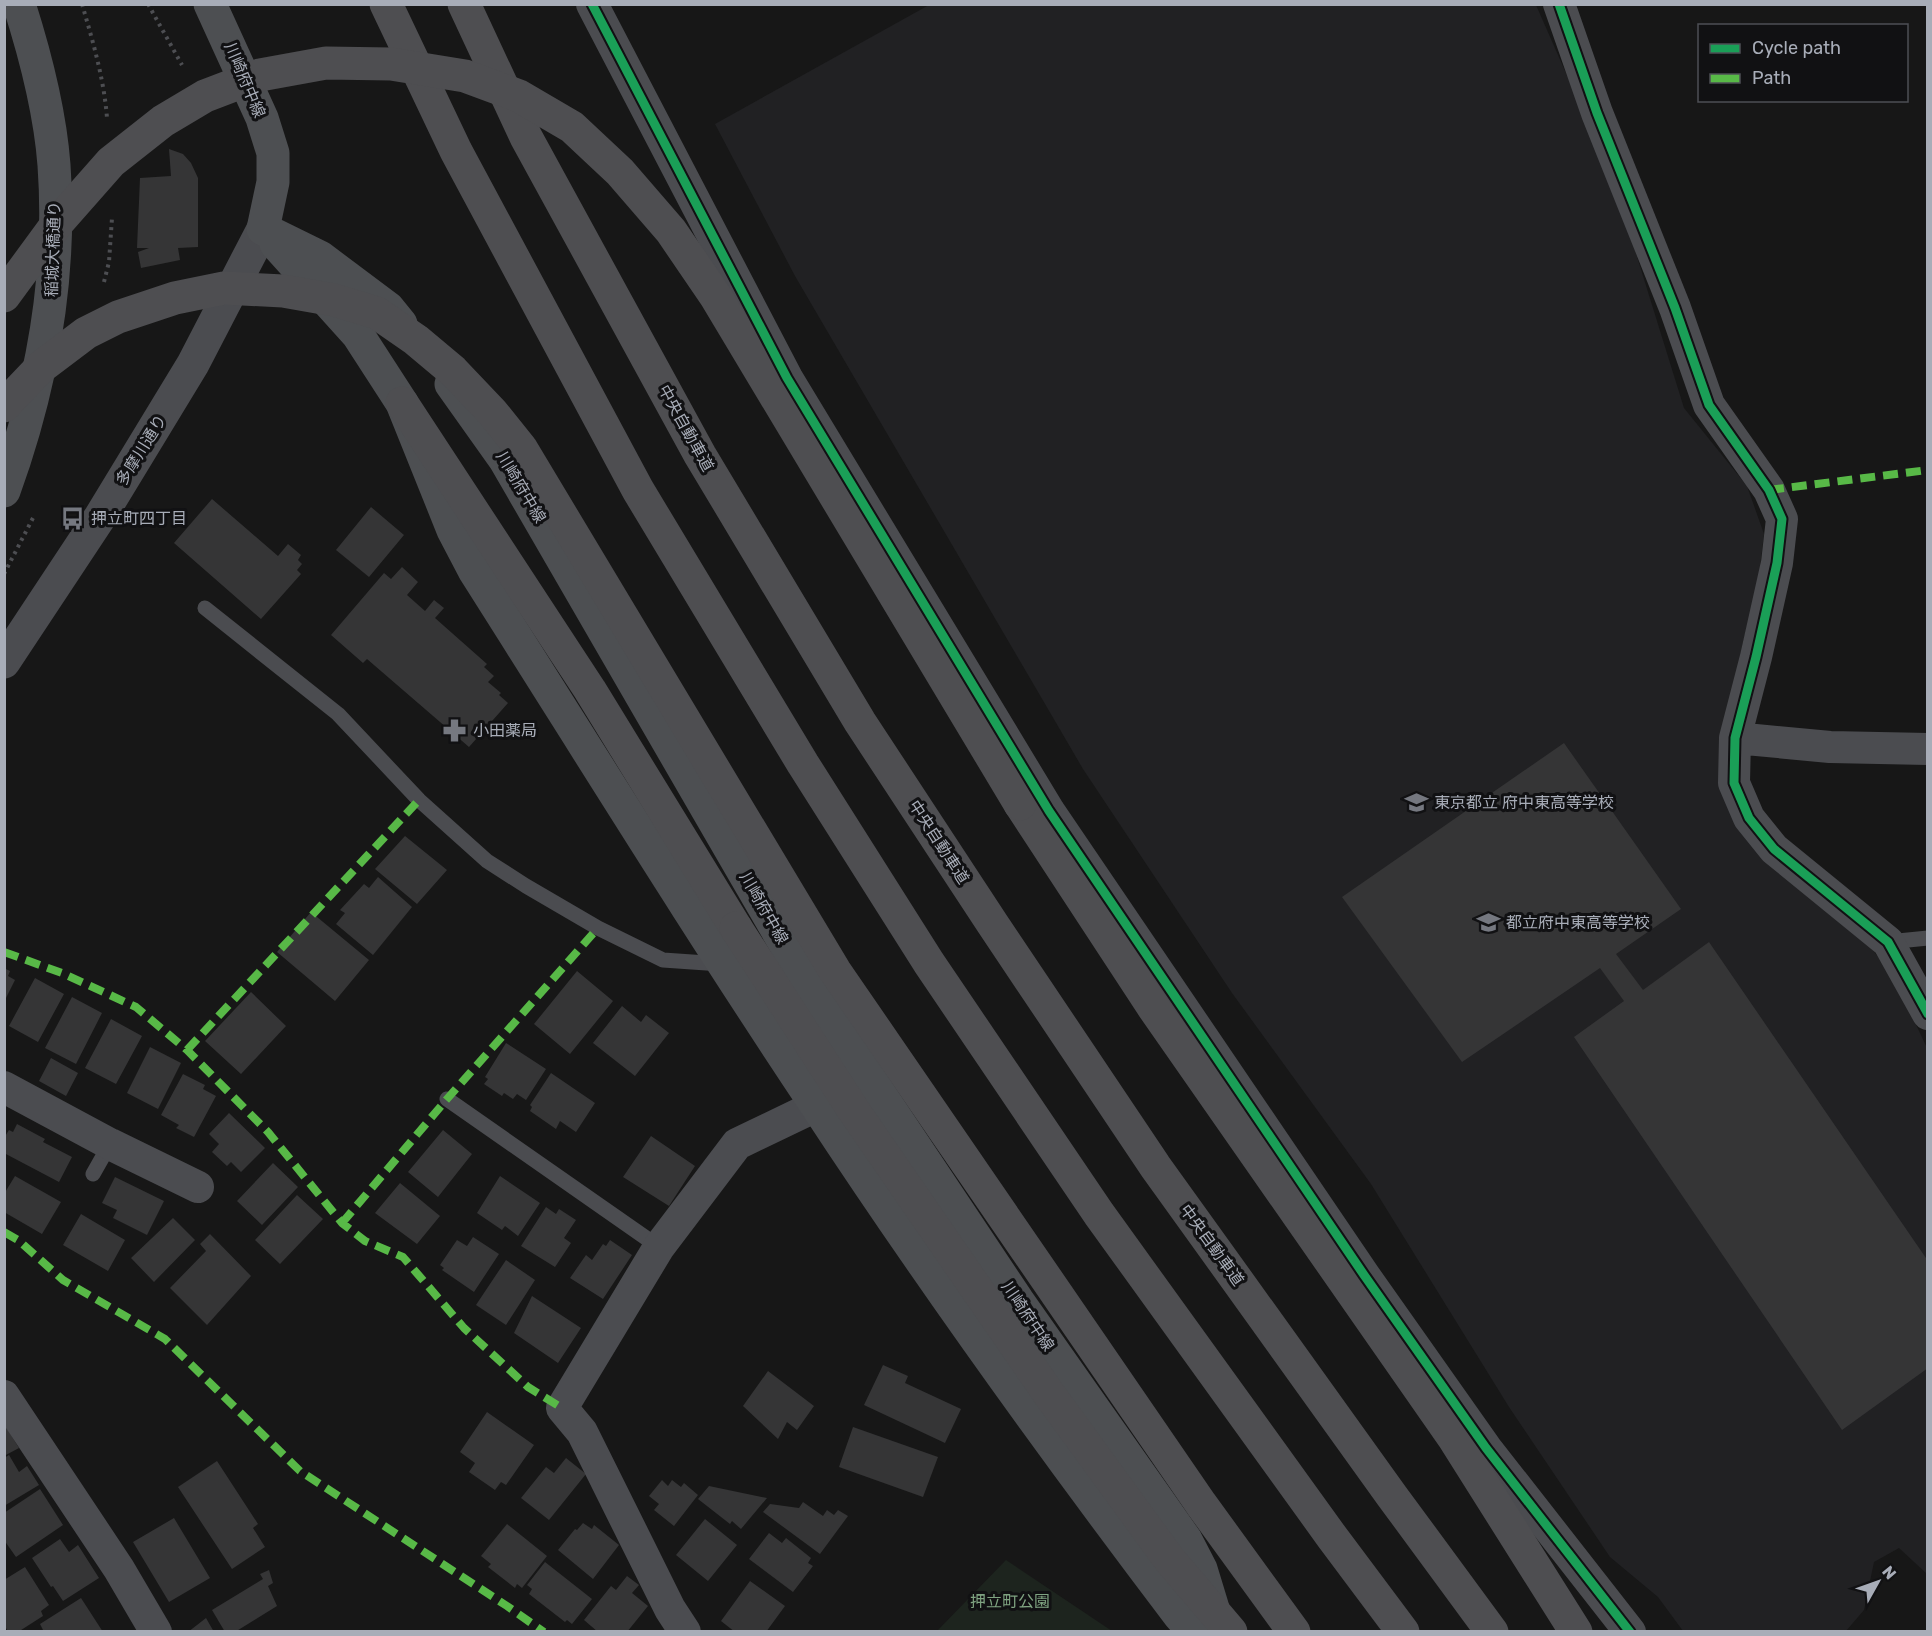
<svg xmlns="http://www.w3.org/2000/svg" width="1932" height="1636" viewBox="0 0 1932 1636" font-family="Rubik,'Noto Sans JP',sans-serif">
<rect width="100%" height="100%" fill="#171717"/>
<path fill="#212123" d="M929 5H1536L1580 105 1634 247 1684 408 1747 486 1764 534 1758 584 1743 642 1728 722 1721 777 1735 826 1772 862 1863 936 1896 982 1927 1048V1574L1899 1548 1874 1562 1864 1610 1846 1631H1683L1658 1597 1610 1557 1509 1407 1371 1184 1232 993 1083 769 795 276 715 124Z"/>
<path fill="#1d241e" d="M1006 1560 1112 1631H937Z"/>
<path fill="#353536" d="M169 149 183 154 191 163 198 178V247L178 248 180 260 141 268 138 252 149 248H137L140 178 171 176Z
M212 499 278 556 288 544 301 555 298 560 302 564 297 570 301 574 261 619 174 543Z
M371 507 404 535 369 577 336 550Z
M402 567 418 582 407 595 425 611 434 600 444 608 435 618 487 664 484 667 494 676 488 682 501 693 499 695 508 703 469 747 367 659 363 663 331 635 384 573 391 579Z
M1564 743 1681 909 1616 954 1643 990 1709 942 1928 1261V1368L1842 1430 1574 1037 1624 1001 1600 968 1462 1062 1342 897Z
M405 836 447 870 417 904 375 869Z
M378 877 412 907 373 955 336 924 345 913 340 910 364 884 369 888Z
M311 912 369 960 335 1001 277 952Z
M4 968 10 971 8 976 15 980 4 1002Z
M577 971 613 1001 570 1054 534 1024Z
M35 978 64 994 38 1042 9 1026Z
M251 992 286 1026 241 1074 205 1041Z
M72 997 102 1013 76 1064 45 1048Z
M622 1006 641 1022 646 1015 669 1033 635 1076 593 1043Z
M111 1019 142 1036 116 1084 85 1068Z
M506 1043 546 1069 526 1100 517 1094 513 1099 504 1093 502 1096 484 1084 488 1079 485 1077Z
M150 1047 181 1063 158 1109 127 1093Z
M51 1058 78 1073 66 1096 39 1081Z
M551 1073 595 1103 576 1132 560 1121 556 1129 530 1111 532 1107 530 1105Z
M183 1074 205 1085 203 1089 216 1096 194 1137 176 1128 179 1125 161 1115Z
M229 1113 265 1148 241 1172 231 1162 227 1166 212 1152 219 1144 209 1134Z
M17 1124 45 1139 43 1142 72 1157 59 1182 4 1153V1138L9 1130 13 1132Z
M443 1130 472 1154 438 1197 408 1172Z
M651 1136 695 1166 669 1206 623 1177Z
M273 1163 298 1187 262 1225 237 1201Z
M15 1176 61 1202 42 1234 4 1212V1194Z
M500 1176 540 1203 518 1236 505 1226 502 1230 477 1213Z
M115 1177 164 1201 147 1235 113 1218 117 1210 102 1203Z
M400 1183 440 1216 417 1244 375 1213Z
M297 1195 323 1219 280 1264 255 1240Z
M546 1207 556 1214 559 1209 576 1220 564 1238 571 1243 555 1267 521 1246Z
M81 1214 125 1240 108 1271 63 1245Z
M173 1218 195 1240 154 1282 131 1258Z
M210 1234 251 1276 207 1325 170 1288 206 1251 200 1244Z
M473 1237 499 1254 474 1292 442 1270 444 1268 440 1265 457 1240 467 1246Z
M610 1240 632 1255 603 1299 570 1278 586 1255 592 1260 603 1244 606 1246Z
M506 1260 535 1280 506 1325 476 1305Z
M532 1296 581 1328 558 1363 514 1333Z
M883 1365 908 1376 905 1383 961 1409 945 1443 864 1405Z
M768 1371 814 1406 797 1430 787 1422 778 1439 743 1406Z
M487 1412 534 1445 506 1485 501 1482 495 1490 469 1472 475 1463 460 1452Z
M6 1427 19 1448 4 1456V1428Z
M853 1427 938 1457 923 1497 839 1467Z
M9 1455 19 1472 27 1466 39 1485 4 1506V1458Z
M566 1458 586 1474 549 1520 521 1498 546 1467 554 1473Z
M217 1461 258 1524 253 1528 265 1547 232 1569 178 1487Z
M662 1480 668 1486 672 1480 681 1487 684 1483 698 1495 674 1526 654 1510 659 1504 649 1496Z
M709 1486 767 1498 741 1529 732 1521 730 1524 698 1499Z
M40 1489 63 1525 16 1557 4 1540V1513Z
M803 1502 823 1516 827 1510 834 1515 838 1510 848 1516 820 1554 763 1512 770 1504 799 1508Z
M174 1518 210 1578 169 1602 133 1542Z
M705 1519 737 1545 708 1581 676 1555Z
M583 1523 592 1529 594 1525 619 1545 593 1579 558 1550 575 1529 577 1530Z
M507 1524 547 1556 522 1588 517 1584 515 1588 488 1567 491 1564 481 1556Z
M769 1533 782 1543 786 1538 811 1558 808 1563 813 1566 793 1592 749 1559Z
M60 1539 69 1552 78 1545 99 1578 63 1601 53 1586 51 1587 32 1558Z
M545 1562 592 1599 572 1624 567 1620 565 1622 529 1594 532 1589 527 1585Z
M25 1567 49 1605 41 1611 43 1616 18 1632H8L5 1626 4 1580Z
M269 1570 273 1583 268 1586 277 1606 235 1632H225L212 1610 263 1579 260 1574Z
M627 1576 639 1585 632 1593 648 1606 627 1632H598L584 1620 611 1586 616 1590Z
M750 1581 785 1606 766 1632H735L721 1621Z
M81 1598 103 1632H44L40 1624Z
M206 1618 214 1632H188Z"/>
<g fill="none" stroke-linecap="round" stroke-linejoin="round">
<path stroke="#4d4e52" stroke-width="4" stroke-dasharray="3 4.5" stroke-linecap="butt" d="M82 4C93 42 104 79 107 118
M148 4 182 65
M104 282 109 262 112 218
M4 574 34 516"/>
<path stroke="#4b4c50" stroke-width="15" d="M205 608 338 714 419 800 487 861 526 886 598 928 663 960 721 964
M1888 942 1928 938
M447 1099 659 1247
M93 1174 110 1144"/>
<path stroke="#4b4c50" stroke-width="32" d="M592 4 787 378 1049 811 1364 1275 1486 1448 1630 1632
M1559 4 1597 113 1675 308 1709 405 1769 490 1782 519 1777 563 1756 657 1735 738 1734 783 1749 818 1774 849 1888 942 1928 1014
M1735 738 1830 747 1928 749
M4 1087 110 1144 198 1187
M4 1396 119 1569 156 1632
M685 1632 670 1609 582 1432 562 1408 659 1247 737 1144 816 1106"/>
<path stroke="#4b4c50" stroke-width="33" d="M4 662 100 517 193 364 263 229"/>
<path stroke="#4d4f52" stroke-width="33" d="M210 4 262 118 273 153V182L263 229
M263 229 320 257 388 308 401 324
M276 244 358 335 402 403 453 530 475 572C588 750 699 930 816 1105 931 1280 1053 1449 1179 1615L1194 1632
M451 384 505 460 818 1001 1018 1301 1186 1540 1201 1569 1215 1615
M4 491C42 386 62 277 54 165 50 112 35 54 19 4"/>
<path stroke="#4e4e51" stroke-width="33" d="M386 4 456 151 638 490 803 764 929 963 1099 1214 1332 1537 1403 1632
M464 4 526 137 700 455 860 722 992 923 1155 1166 1392 1496 1492 1632
M402 403 590 690 736 928
M1020 804 1153 1007 1453 1437 1576 1632"/>
<path stroke="#4e4e51" stroke-width="33" d="M4 296 59 221 111 162 163 121 205 96 260 75 326 63 391 64 465 76 519 96 572 127 620 172 671 231 716 297 1020 804
M4 406 41 367 86 333 118 317 175 298 224 288 283 291 334 300 377 313 416 340 453 371 492 412 521 448 835 971 1201 1504 1294 1632
M736 928 854 1111 1049 1394 1169 1559 1231 1632"/>
<path stroke="#58b947" stroke-width="8" stroke-dasharray="15 8" stroke-linecap="butt" d="M1769 490 1928 470
M4 952 62 973 136 1007 187 1050 268 1132 342 1223 365 1241 403 1257 464 1328 528 1387 562 1408
M187 1050 419 800
M342 1223 447 1099 598 928
M4 1232 18 1240 63 1280 165 1339 300 1471 507 1606 544 1632"/>
<defs>
<path id="cycleway" d="M592 4 787 378 1049 811 1364 1275 1486 1448 1630 1632
M1559 4 1597 113 1675 308 1709 405 1769 490 1782 519 1777 563 1756 657 1735 738 1734 783 1749 818 1774 849 1888 942 1928 1014"/>
</defs>
<use href="#cycleway" stroke="#111113" stroke-width="13"/>
<use href="#cycleway" stroke="#1a9f57" stroke-width="9"/>
</g>
<defs>
<symbol id="bus-bare" viewBox="-9 -9 18 18"><path d="M-5-6H5V4H4V6H2V4H-2V6H-4V4H-5ZM-3.5-4V0h7V-4ZM-3.5 1.2v1.5H-2V1.2ZM2 1.2v1.5H3.5V1.2Z" fill="#757880" stroke="#111113" stroke-width="2.5" paint-order="stroke"/></symbol>
<symbol id="pharmacy-bare" viewBox="-9 -9 18 18"><path d="M-2-6h4v4h4v4h-4v4h-4v-4h-4v-4h4Z" fill="#757880" stroke="#111113" stroke-width="2.5" paint-order="stroke"/></symbol>
<symbol id="school-bare" viewBox="-9 -9 18 18"><path d="M0-5L7-2L0 1L-7-2ZM-4 1L0 2.5L4 1V4Q0 6-4 4Z" fill="#757880" stroke="#111113" stroke-width="2.5" paint-order="stroke"/></symbol>
</defs>
<g fill-rule="evenodd">
<use href="#bus-bare" x="56" y="502" width="33" height="33"/>
<use href="#pharmacy-bare" x="438" y="714" width="33" height="33"/>
<use href="#school-bare" x="1400" y="786" width="33" height="33"/>
<use href="#school-bare" x="1472" y="906" width="33" height="33"/>
</g>
<g text-anchor="middle" dominant-baseline="central" stroke-width="6" stroke-linejoin="round" paint-order="stroke">
<g font-size="16" fill="#a8adb8" stroke="#111113">
<text transform="translate(245 80) rotate(67)">川崎府中線</text>
<text transform="translate(53 249) rotate(-88)">稲城大橋通り</text>
<text transform="translate(686 428) rotate(61)">中央自動車道</text>
<text transform="translate(141 450) rotate(-58)">多摩川通り</text>
<text transform="translate(521 487) rotate(59)">川崎府中線</text>
<text transform="translate(939 842) rotate(57)">中央自動車道</text>
<text transform="translate(764 908) rotate(60)">川崎府中線</text>
<text transform="translate(1212 1245) rotate(54)">中央自動車道</text>
<text transform="translate(1028 1316) rotate(56)">川崎府中線</text>
</g>
<g font-size="16" fill="#a8adb8" stroke="#111113" text-anchor="start">
<text x="91" y="518">押立町四丁目</text>
<text x="473" y="730">小田薬局</text>
<text x="1434" y="802">東京都立 府中東高等学校</text>
<text x="1506" y="922">都立府中東高等学校</text>
</g>
<g font-size="16" fill="#7fa381" stroke="#111113">
<text x="1010" y="1601">押立町公園</text>
</g>
</g>
<rect width="1932" height="1636" fill="none" stroke="#a8adb8" stroke-width="12"/>
<rect x="1698" y="24" width="210" height="78" fill="#111113" stroke="#4d4f55" stroke-width="1.5"/>
<rect x="1710" y="44" width="30" height="9" fill="#1a9f57" stroke="#4d4f55" stroke-width="1.5"/>
<text x="1752" y="54" font-size="18" fill="#a8adb8">Cycle path</text>
<rect x="1710" y="74" width="30" height="9" fill="#58b947" stroke="#4d4f55" stroke-width="1.5"/>
<text x="1752" y="84" font-size="18" fill="#a8adb8">Path</text>
<g transform="translate(1878 1582) rotate(50)" stroke="#111113" stroke-width="4.5" paint-order="stroke">
<path d="M0-4.5L10 22L0 15L-10 22Z" fill="#a8adb8"/>
<text y="-9" font-size="16" font-weight="bold" text-anchor="middle" fill="#a8adb8">N</text>
</g>
</svg>
